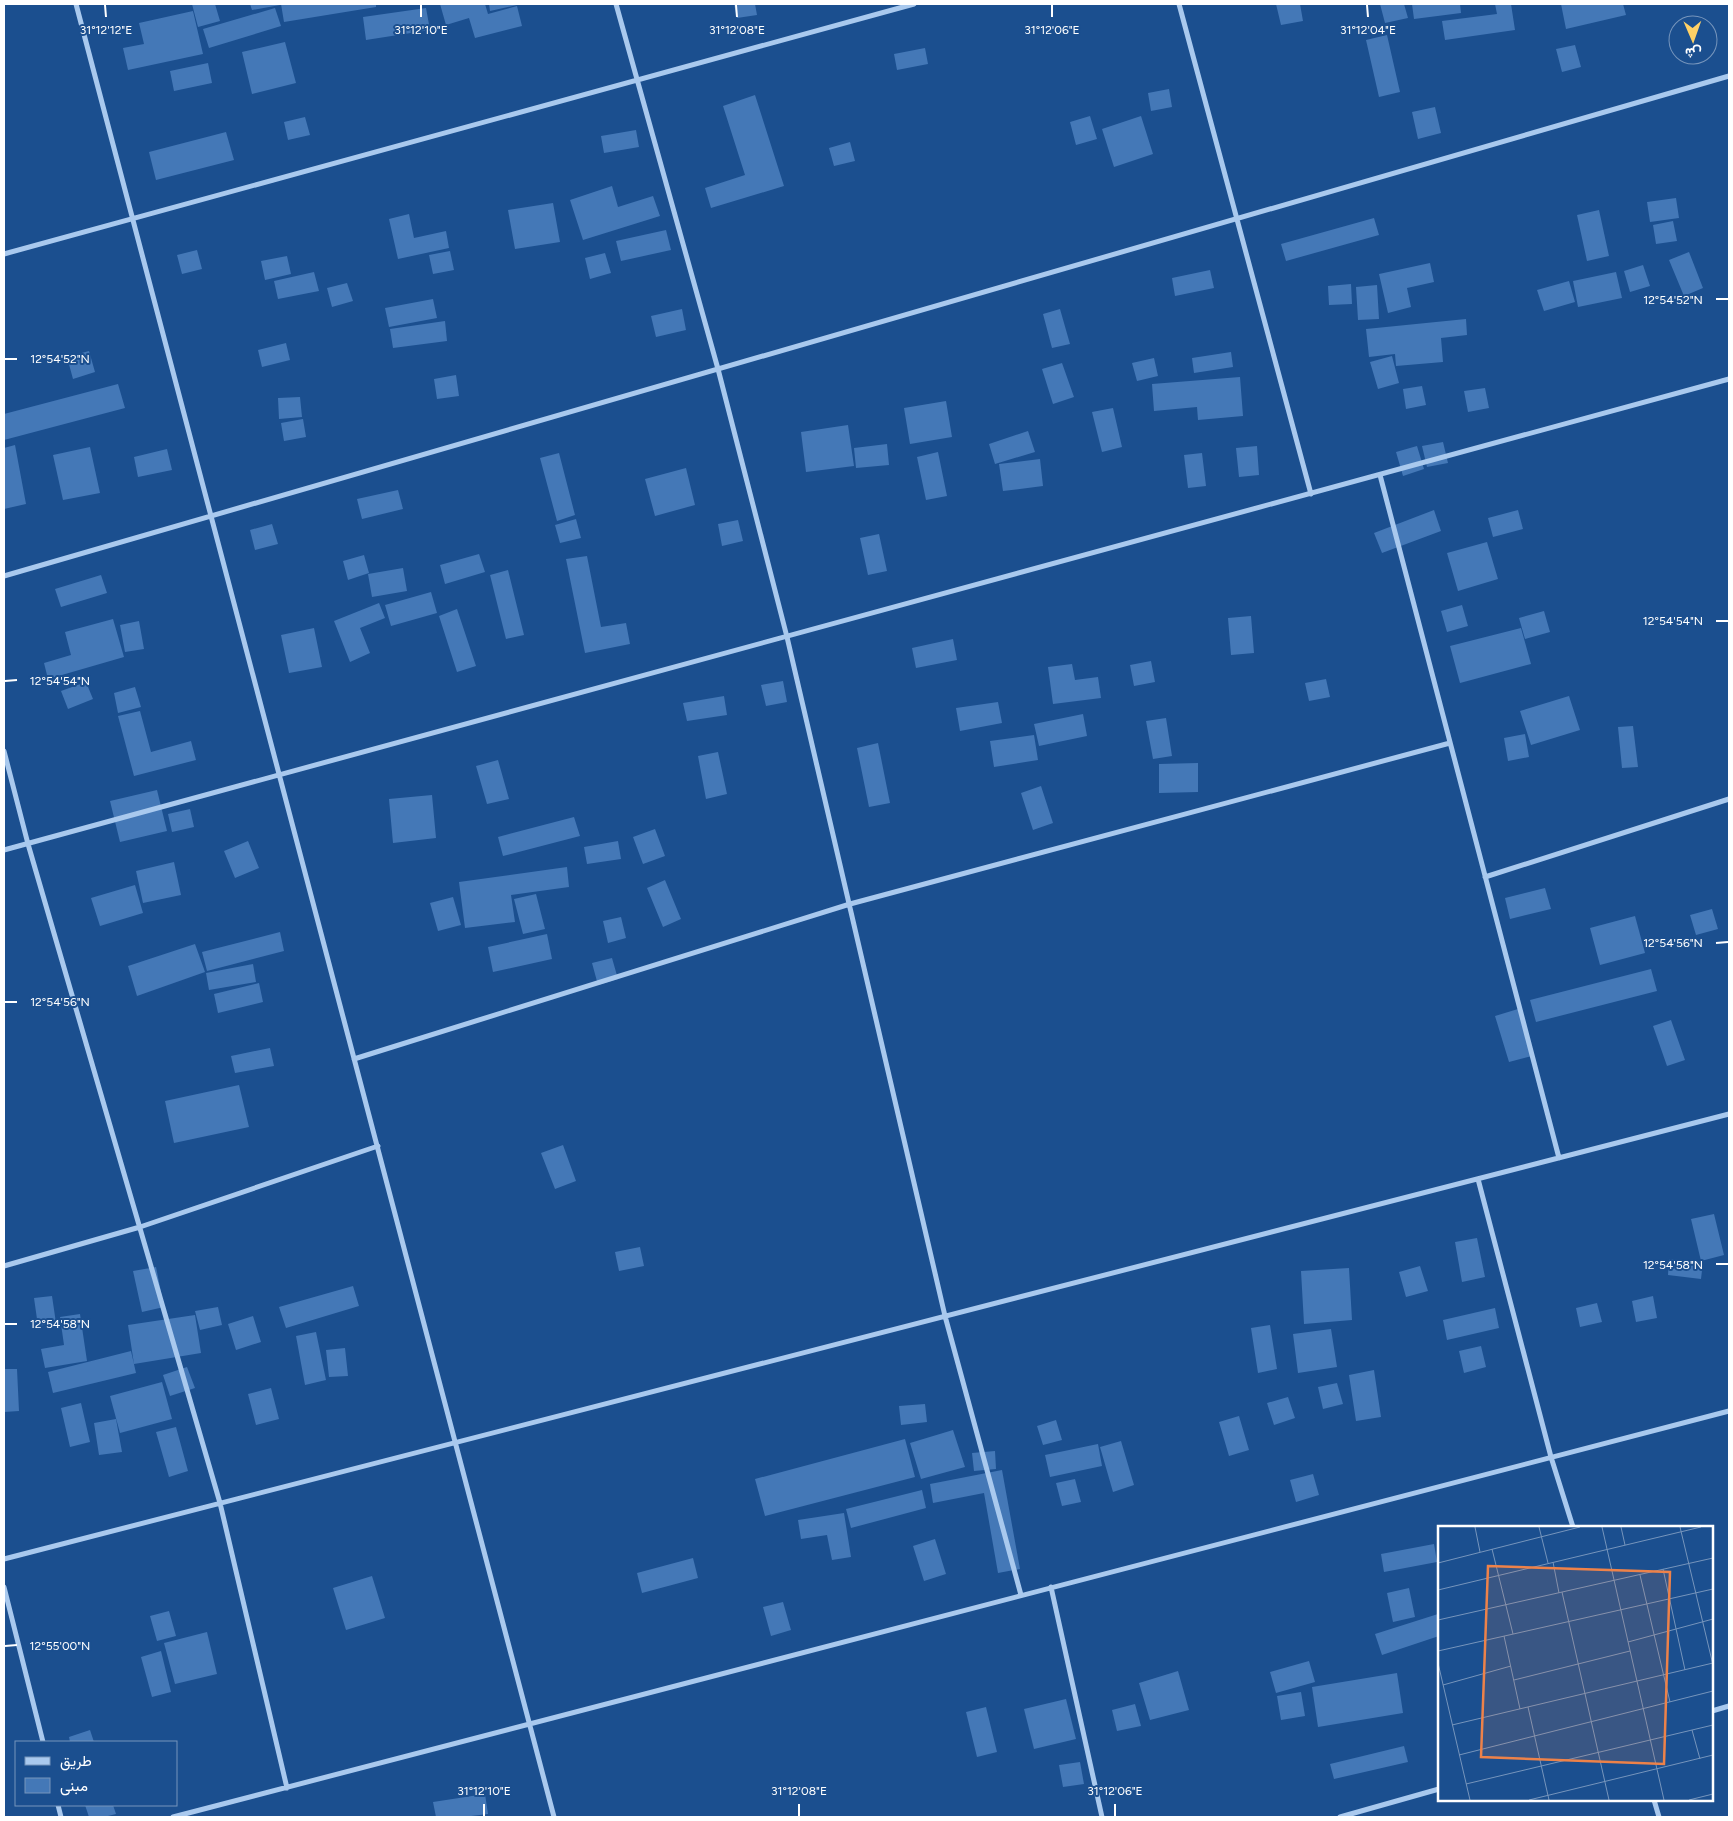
<svg xmlns="http://www.w3.org/2000/svg" width="1733" height="1821" viewBox="0 0 1733 1821" font-family="Figtree,Vazirmatn,sans-serif">
<rect width="100%" height="100%" fill="#1b4f8f"/>
<path fill="#4478b7" d="M192 4H215L220 21 198 27Z
M250 4H280V5L252 10Z
M281 4H376V7L284 22Z
M440 4H485L488 14 517 6 522 26 475 38 469 18 446 25Z
M489 4H517V5L490 11Z
M734 4H755L757 15 737 18Z
M1276 4H1300L1303 21 1281 25Z
M1380 4H1404L1408 18 1385 23Z
M1412 4H1460L1461 13 1414 19Z
M1495 4H1511L1515 30 1445 40 1442 21 1497 14Z
M1561 4H1623L1626 15 1566 29Z
M275 8 281 26 209 48 203 29Z
M426 8 430 30 366 40 363 17Z
M193 11 203 54 128 70 123 48 144 44 139 23Z
M1387 35 1400 92 1379 97 1366 40Z
M285 42 296 83 252 94 242 52Z
M1575 45 1581 67 1562 72 1556 49Z
M925 48 928 64 897 70 894 54Z
M208 63 212 83 174 91 170 71Z
M1169 89 1172 107 1151 111 1148 93Z
M755 95 784 186 711 208 705 188 745 175 723 106Z
M1435 107 1441 133 1418 139 1412 112Z
M1090 116 1097 139 1076 145 1070 122Z
M1141 116 1153 154 1114 167 1102 129Z
M305 117 310 135 288 140 284 122Z
M636 130 639 147 604 153 601 136Z
M226 132 234 160 156 180 149 152Z
M850 142 855 161 834 166 829 148Z
M612 186 618 207 653 196 660 216 583 240 570 200Z
M1676 198 1679 218 1650 222 1647 202Z
M553 203 560 242 515 249 508 210Z
M1599 210 1609 256 1587 261 1577 215Z
M409 214 414 238 446 231 449 248 398 259 389 219Z
M1374 218 1379 235 1286 261 1281 244Z
M1673 221 1677 241 1656 244 1653 225Z
M666 230 671 250 621 261 616 241Z
M197 250 202 269 182 274 177 255Z
M450 251 454 270 433 274 429 255Z
M1689 252 1703 288 1684 296 1669 260Z
M605 253 611 273 590 279 585 258Z
M287 256 291 274 265 280 261 261Z
M1430 263 1434 282 1407 288 1411 307 1388 313 1379 274Z
M1643 265 1650 286 1630 292 1624 271Z
M1210 270 1214 288 1175 296 1172 278Z
M314 272 319 291 278 299 274 281Z
M1616 272 1622 298 1578 307 1573 281Z
M1569 281 1575 302 1544 311 1537 290Z
M347 283 353 301 332 307 327 288Z
M1351 284 1352 304 1329 305 1328 286Z
M1377 285 1379 319 1358 320 1356 287Z
M433 299 437 318 389 327 385 308Z
M682 309 686 330 656 337 651 316Z
M1060 309 1070 344 1052 348 1043 314Z
M1466 319 1467 335 1441 338 1443 362 1396 366 1395 354 1369 357 1366 329Z
M445 321 447 341 393 348 390 329Z
M286 343 290 360 262 367 258 350Z
M89 351 95 372 73 379 67 357Z
M1231 352 1233 367 1194 373 1192 358Z
M1392 356 1399 383 1378 389 1370 362Z
M1154 358 1158 376 1137 381 1132 363Z
M1062 363 1074 397 1053 404 1042 369Z
M456 375 459 396 437 399 434 379Z
M1240 377 1243 416 1198 420 1197 407 1154 411 1152 384Z
M118 384 125 408 4 440V414Z
M1422 386 1426 405 1406 409 1403 389Z
M1485 388 1489 408 1468 412 1464 391Z
M300 397 302 417 279 419 278 398Z
M946 401 952 437 910 444 904 408Z
M1113 408 1122 447 1102 452 1092 412Z
M303 419 306 437 284 441 281 423Z
M848 425 854 466 806 472 801 432Z
M1028 431 1035 452 995 464 989 444Z
M1443 442 1448 463 1427 467 1422 446Z
M887 444 889 465 856 468 854 448Z
M15 445 26 504 4 509V448Z
M1257 446 1259 475 1239 477 1236 448Z
M1417 446 1424 469 1403 476 1396 452Z
M90 447 100 493 63 500 53 455Z
M167 449 172 470 138 477 134 457Z
M938 452 947 496 926 500 917 457Z
M559 453 575 515 557 521 540 458Z
M1202 453 1206 486 1188 488 1184 455Z
M1040 459 1043 486 1003 491 999 464Z
M686 468 695 505 655 516 645 479Z
M398 490 403 509 362 519 357 499Z
M1434 510 1441 531 1382 553 1374 533Z
M1518 510 1523 529 1493 537 1488 518Z
M576 519 581 538 560 543 555 525Z
M738 520 743 541 722 546 718 524Z
M272 524 278 544 255 550 250 530Z
M879 534 887 571 868 575 860 538Z
M1487 542 1498 579 1458 591 1447 553Z
M479 554 485 572 445 584 440 565Z
M364 555 369 573 348 580 343 561Z
M587 556 601 627 626 623 630 644 585 653 566 559Z
M403 568 407 591 372 597 368 574Z
M508 570 524 635 506 639 490 575Z
M101 575 107 593 61 607 55 589Z
M431 592 437 613 391 626 385 605Z
M379 603 385 618 360 628 370 653 350 662 334 621Z
M1462 605 1468 626 1447 632 1441 611Z
M457 609 476 666 457 672 439 616Z
M1544 611 1550 632 1525 639 1519 618Z
M1251 616 1254 653 1231 655 1228 618Z
M113 619 124 657 48 679 44 663 71 655 65 632Z
M139 621 144 649 125 652 120 625Z
M314 628 322 667 289 673 281 635Z
M1521 628 1531 664 1460 683 1450 646Z
M953 639 957 660 916 668 912 648Z
M1151 661 1155 682 1134 686 1130 665Z
M1072 664 1075 680 1098 677 1101 698 1053 704 1048 667Z
M1326 679 1330 697 1309 701 1305 683Z
M783 681 787 702 766 706 761 685Z
M86 682 93 699 68 709 61 691Z
M135 687 141 707 118 713 114 693Z
M724 696 727 715 687 721 683 703Z
M1569 696 1580 730 1531 745 1520 711Z
M998 702 1002 723 960 731 956 708Z
M140 711 151 752 191 741 196 760 134 776 118 716Z
M1083 714 1087 736 1039 746 1034 724Z
M1166 718 1172 756 1153 759 1146 721Z
M1633 726 1638 767 1622 768 1618 727Z
M1525 734 1529 757 1508 761 1504 738Z
M1034 735 1038 760 994 767 990 741Z
M878 743 890 803 869 807 857 748Z
M718 752 727 794 706 799 698 756Z
M498 760 509 799 487 804 476 766Z
M1198 763V792L1159 793V764Z
M1041 786 1053 823 1033 830 1021 793Z
M157 790 167 831 120 842 110 801Z
M432 795 436 838 393 843 389 799Z
M190 809 194 827 172 832 168 814Z
M574 817 580 836 503 856 498 837Z
M655 829 665 856 643 864 633 837Z
M248 841 259 868 235 878 224 851Z
M618 841 621 859 587 864 584 847Z
M174 862 181 895 143 903 136 871Z
M567 867 569 887 511 895 515 922 465 928 459 882Z
M665 880 681 919 663 927 647 888Z
M135 885 143 913 100 926 91 898Z
M1545 888 1551 909 1510 919 1505 898Z
M536 894 545 929 523 934 514 899Z
M453 897 461 925 438 931 430 903Z
M1712 909 1718 929 1696 935 1690 915Z
M1635 916 1645 953 1600 965 1590 928Z
M621 917 626 938 608 943 603 921Z
M280 932 284 951 207 971 202 952Z
M547 934 552 959 493 972 488 947Z
M195 944 205 972 137 996 128 966Z
M612 958 618 979 598 985 592 963Z
M253 964 256 982 209 990 206 973Z
M1651 969 1657 991 1536 1022 1530 1000Z
M259 983 263 1002 218 1013 214 994Z
M1518 1009 1532 1056 1509 1062 1495 1016Z
M1671 1020 1685 1060 1667 1066 1653 1026Z
M270 1048 274 1066 235 1073 231 1056Z
M239 1085 249 1127 174 1143 165 1101Z
M563 1145 576 1181 555 1189 541 1153Z
M1714 1214 1724 1255 1701 1261 1691 1219Z
M1477 1238 1485 1277 1462 1282 1455 1242Z
M640 1247 644 1266 619 1271 615 1252Z
M1669 1259 1703 1262 1701 1279 1668 1275Z
M1420 1266 1428 1291 1406 1297 1399 1272Z
M156 1267 164 1307 142 1312 133 1271Z
M1349 1268 1352 1320 1304 1324 1301 1271Z
M353 1286 359 1306 286 1328 279 1307Z
M52 1296 56 1323 38 1326 34 1298Z
M1653 1296 1657 1318 1636 1322 1632 1301Z
M1597 1303 1602 1322 1580 1327 1576 1308Z
M218 1307 222 1325 200 1330 195 1311Z
M1495 1308 1499 1328 1447 1340 1443 1320Z
M80 1314 87 1361 45 1368 41 1349 64 1345 60 1317Z
M195 1315 201 1353 134 1364 128 1325Z
M253 1316 261 1342 236 1350 228 1324Z
M1270 1325 1277 1369 1258 1373 1251 1328Z
M1331 1329 1337 1367 1298 1373 1293 1334Z
M316 1332 326 1380 305 1385 296 1336Z
M1481 1346 1486 1367 1464 1373 1459 1351Z
M345 1348 348 1376 329 1377 326 1350Z
M131 1351 136 1373 53 1393 48 1372Z
M187 1367 195 1388 170 1396 163 1375Z
M4 1369H17L19 1411 4 1412Z
M1374 1370 1381 1417 1356 1421 1349 1375Z
M162 1382 172 1419 120 1433 110 1396Z
M1337 1383 1343 1404 1323 1409 1318 1387Z
M271 1388 279 1419 256 1425 248 1394Z
M1288 1397 1295 1418 1274 1425 1267 1403Z
M81 1403 90 1442 70 1447 61 1408Z
M925 1404 927 1422 901 1425 899 1406Z
M1239 1416 1249 1450 1229 1456 1219 1422Z
M116 1419 122 1452 99 1455 94 1423Z
M1056 1420 1062 1440 1043 1445 1037 1426Z
M176 1427 188 1471 169 1477 156 1432Z
M953 1430 965 1467 921 1479 910 1443Z
M905 1439 915 1477 765 1516 755 1479Z
M1121 1441 1134 1485 1113 1492 1100 1447Z
M1098 1444 1102 1466 1050 1477 1045 1455Z
M995 1451 996 1469 974 1471 972 1453Z
M1002 1470 1020 1569 998 1573 984 1493 933 1503 930 1484Z
M1313 1474 1319 1495 1296 1502 1290 1480Z
M1075 1479 1081 1502 1062 1506 1056 1483Z
M922 1490 926 1508 851 1528 846 1509Z
M844 1513 851 1557 832 1560 827 1535 801 1539 798 1520Z
M935 1539 946 1574 924 1581 913 1546Z
M1434 1544 1437 1562 1384 1572 1381 1554Z
M693 1558 698 1578 642 1593 637 1573Z
M372 1576 385 1618 346 1630 333 1588Z
M1409 1588 1415 1617 1393 1622 1387 1593Z
M783 1602 791 1630 771 1636 763 1607Z
M169 1611 176 1636 157 1641 150 1616Z
M1438 1614 1439 1636 1382 1655 1375 1634Z
M207 1632 217 1674 175 1684 164 1643Z
M161 1651 171 1692 152 1697 141 1657Z
M1309 1661 1315 1682 1276 1693 1270 1672Z
M1178 1671 1189 1710 1150 1720 1139 1683Z
M1397 1673 1403 1713 1318 1727 1312 1687Z
M1301 1692 1305 1716 1281 1720 1277 1696Z
M1066 1699 1076 1739 1034 1749 1024 1709Z
M1135 1704 1141 1726 1117 1731 1112 1710Z
M986 1707 997 1752 977 1757 966 1712Z
M90 1730 94 1742H70L69 1737Z
M1404 1746 1408 1762 1334 1779 1330 1764Z
M1080 1762 1084 1784 1063 1787 1059 1765Z
M485 1794 488 1814 463 1817H436L433 1802Z
M85 1805H113L116 1814 104 1817H89Z"/>
<g fill="none" stroke-linecap="round" stroke-linejoin="round">
<path stroke="#a9c9ee" stroke-width="5" d="M76 4 554 1817
M616 4 718 369 787 637 945 1316 1021 1595
M1179 4 1311 494
M4 254 914 4
M1380 475 1559 1158
M4 576 1729 76
M4 751 28 844 220 1503 287 1788
M4 850 1729 379
M1485 877 1729 799
M354 1059 850 904 1450 743
M1478 1179 1551 1457 1573 1527
M4 1266 140 1227 378 1146
M4 1559 1729 1114
M4 1587 43 1742
M1051 1587 1102 1817
M1712 1711 1729 1706
M1654 1800 1659 1817
M58 1805 61 1817
M173 1817 1729 1411
M1340 1817 1439 1789"/>
</g>
<path fill="none" stroke="#fff" stroke-width="2" d="M105 5 106 17M421 5V17M736 5 737 17M1052 5V17M1367 5 1368 17M1716 299H1728M5 359H17M1716 621H1728M5 681 17 680M1716 943 1728 942M5 1002H17M1716 1264H1728M5 1324H17M5 1646 17 1645M484 1804V1816M799 1804V1816M1115 1804V1816"/>
<g transform="translate(1438 1526)">
<rect width="275" height="275" fill="#1b4f8f"/>
<path fill="none" stroke="#7695bc" stroke-width="1" d="M37 1 42 26M101 1 110 37M164 1 226 274M183 1 187 19M242 1 275 139M54 23 75 108M115 36 121 67M0 37 142 1M225 43 247 144M202 49 232 176M0 64 263 1M124 66 171 274M0 94 275 32M66 110 82 183M190 116 275 93M0 125 275 63M0 137 32 274M76 154 192 125M5 159 73 140M90 181 111 274M14 199 275 137M254 204 262 233M21 229 275 165M28 258 275 199M91 274 275 229M251 274 275 268"/>
<path fill="#ee8249" fill-opacity="0.15" stroke="#ee8249" stroke-width="2.5" d="M50 40 232 46 226 238 43 231Z"/>
<rect width="275" height="275" fill="none" stroke="#fff" stroke-width="2.5"/>
</g>
<g font-size="12" text-anchor="middle" fill="#fff" stroke="#1b4f8f" stroke-width="4" stroke-linejoin="round" paint-order="stroke">
<text x="106" y="34">31°12'12"E</text>
<text x="421" y="34">31°12'10"E</text>
<text x="737" y="34">31°12'08"E</text>
<text x="1052" y="34">31°12'06"E</text>
<text x="1368" y="34">31°12'04"E</text>
<text x="1673" y="304">12°54'52"N</text>
<text x="60" y="363">12°54'52"N</text>
<text x="1673" y="625">12°54'54"N</text>
<text x="60" y="685">12°54'54"N</text>
<text x="1673" y="947">12°54'56"N</text>
<text x="60" y="1006">12°54'56"N</text>
<text x="1673" y="1269">12°54'58"N</text>
<text x="60" y="1328">12°54'58"N</text>
<text x="60" y="1650">12°55'00"N</text>
<text x="484" y="1795">31°12'10"E</text>
<text x="799" y="1795">31°12'08"E</text>
<text x="1115" y="1795">31°12'06"E</text>
</g>
<rect width="1733" height="1821" fill="none" stroke="#ffffff" stroke-width="10"/>
<rect x="15" y="1741" width="162" height="65" fill="#1b4f8f" stroke="#7695bc"/>
<rect x="25" y="1757" width="25" height="8" fill="#a9c9ee" stroke="#7695bc"/>
<text x="60" y="1766" font-size="15" fill="#ffffff">طريق</text>
<rect x="25" y="1778" width="25" height="15" fill="#4478b7" stroke="#7695bc"/>
<text x="60" y="1791" font-size="15" fill="#ffffff">مبنى</text>
<g transform="translate(1693 40) rotate(178)"><circle r="24" fill="#1b4f8f" stroke="#7695bc"/>
<path d="M0-4L9 19L0 12L-9 19Z" fill="#ffd166"/>
<text y="-8" font-size="14" font-weight="bold" text-anchor="middle" fill="#ffffff">ش</text>
</g>
</svg>
